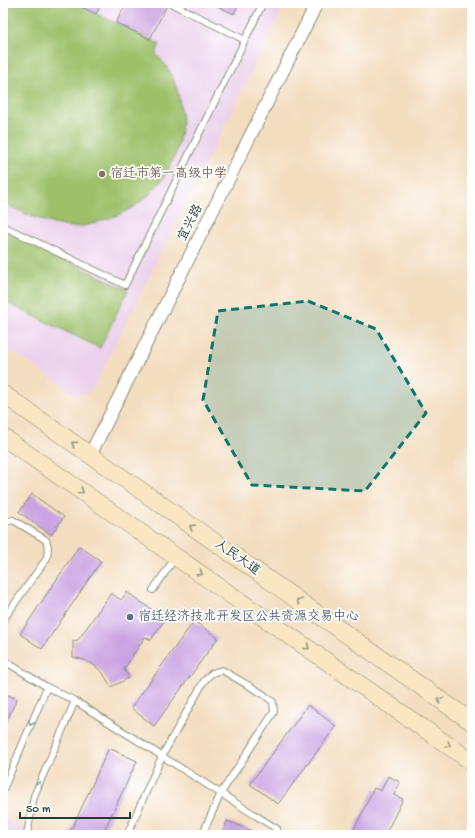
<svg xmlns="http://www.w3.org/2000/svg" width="475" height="838" viewBox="0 0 475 838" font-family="'Gochi Hand','LXGW WenKai TC',sans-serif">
<rect width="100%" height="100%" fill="#fff"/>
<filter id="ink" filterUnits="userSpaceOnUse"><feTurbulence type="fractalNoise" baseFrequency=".025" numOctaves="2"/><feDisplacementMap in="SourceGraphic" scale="8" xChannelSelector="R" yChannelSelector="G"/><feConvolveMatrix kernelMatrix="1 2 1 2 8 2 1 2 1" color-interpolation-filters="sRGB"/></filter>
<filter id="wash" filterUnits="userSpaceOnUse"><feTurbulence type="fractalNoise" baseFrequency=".012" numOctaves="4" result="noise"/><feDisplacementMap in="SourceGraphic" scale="16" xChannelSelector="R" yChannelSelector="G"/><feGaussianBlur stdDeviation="0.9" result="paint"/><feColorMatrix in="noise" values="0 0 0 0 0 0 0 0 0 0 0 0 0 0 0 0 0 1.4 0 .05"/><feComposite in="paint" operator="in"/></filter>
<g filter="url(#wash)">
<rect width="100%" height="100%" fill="#f3ddbf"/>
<path fill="#ebd1eb" d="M3 3H286L93 389 84 394 76 395 3 345Z
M3 818 35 835H3Z"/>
<path fill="#9dc069" stroke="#5e7e4e" d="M3 3H74L160 44 156 54C171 70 177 83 180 105 180 110 182 115 182 120 182 127 180 134 179 141 170 181 143 208 104 220 94 223 84 227 74 227 48 226 26 214 3 203Z
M3 230 128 290 100 348 3 301Z"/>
<g id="blocks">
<path fill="#c9a2e2" d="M74 3H102L96 14Z
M126 3H168L150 39 116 23Z
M211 3H239L234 14Z
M32 494 64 517 51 535 19 512Z
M79 546 101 561 42 649 20 634Z
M127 592 165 619 151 640 145 637 124 669 129 678 111 687 103 673 94 665 84 660 73 657V641L78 640 111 593 121 600Z
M194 621 218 638 154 726 131 708Z
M3 693 17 699 3 728Z
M308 705 336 726 278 804 250 784Z
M109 748 137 761 102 835H69Z
M388 776 400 782 394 795 403 799 385 835H355L352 834 374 788 381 791Z
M227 821 258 833 257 835H222Z"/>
</g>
</g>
<g filter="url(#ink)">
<use href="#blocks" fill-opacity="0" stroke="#898d7a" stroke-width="1"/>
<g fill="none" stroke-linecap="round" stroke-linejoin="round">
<defs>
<path id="service" d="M170 3 245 40
M3 226 125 285 263 3
M3 526 6 522 13 520 46 540 48 547 47 558 3 620
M153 590 175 558
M3 660 47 687 75 701 277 829
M3 790 47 687
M27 835 34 796 75 701
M127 835 162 756 204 681 212 673 222 670 263 694 273 702 274 712 221 793 202 835"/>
<path id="minor" d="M90 455 317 3"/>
<path id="secondary" d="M3 394 472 722
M3 437 472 762"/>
</defs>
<use href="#service" stroke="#898d7a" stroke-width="8"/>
<use href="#minor" stroke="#898d7a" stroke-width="14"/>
<use href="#secondary" stroke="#898d7a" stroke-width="18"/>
<use href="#service" stroke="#fff" stroke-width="6"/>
<use href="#minor" stroke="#fff" stroke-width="12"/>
<use href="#secondary" stroke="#f9e7c3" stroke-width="17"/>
</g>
<defs><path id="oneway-chevron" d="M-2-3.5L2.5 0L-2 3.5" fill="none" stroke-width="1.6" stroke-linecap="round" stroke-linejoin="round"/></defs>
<g stroke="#8c927c">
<use href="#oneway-chevron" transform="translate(74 444) rotate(-145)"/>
<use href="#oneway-chevron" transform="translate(81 491) rotate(35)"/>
<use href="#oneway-chevron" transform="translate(192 527) rotate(-145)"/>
<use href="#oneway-chevron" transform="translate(200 573) rotate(35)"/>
<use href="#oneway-chevron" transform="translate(299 601) rotate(-145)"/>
<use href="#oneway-chevron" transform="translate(307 647) rotate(35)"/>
<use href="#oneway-chevron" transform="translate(440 700) rotate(-145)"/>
<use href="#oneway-chevron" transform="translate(448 745) rotate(35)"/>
</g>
<g stroke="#8f9e9a">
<use href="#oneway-chevron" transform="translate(31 723) rotate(113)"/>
<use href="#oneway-chevron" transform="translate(39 784) rotate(-66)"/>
</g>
</g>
<path fill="#0f766e" fill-opacity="0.2" stroke="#0f766e" stroke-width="3" stroke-dasharray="8 5" stroke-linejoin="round" d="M308 301 376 329 426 413 365 491 252 485 203 400 218 311Z"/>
<circle fill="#8d6e63" stroke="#fff" stroke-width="1.5" cx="102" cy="174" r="4"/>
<circle fill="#5c6f8a" stroke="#fff" stroke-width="1.5" cx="130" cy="617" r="4"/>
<g text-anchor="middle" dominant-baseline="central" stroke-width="3.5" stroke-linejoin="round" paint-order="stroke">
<g font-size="13" fill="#785e54" stroke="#fff" text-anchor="start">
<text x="110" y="174">宿迁市第一高级中学</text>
</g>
<g font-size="13" fill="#1f3d34" stroke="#fff">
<text transform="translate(191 223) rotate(-63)">宜兴路</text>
<text transform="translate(237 558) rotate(35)">人民大道</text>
</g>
<g font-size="13" fill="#4e5e75" stroke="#fff" text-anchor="start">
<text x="138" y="617">宿迁经济技术开发区公共资源交易中心</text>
</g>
</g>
<rect width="475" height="838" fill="none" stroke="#fff" stroke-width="16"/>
<path d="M20 812v6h110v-6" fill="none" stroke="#1f3d34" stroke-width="2"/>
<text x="26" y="812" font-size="12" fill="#1f3d34" stroke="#ffffff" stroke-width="3" paint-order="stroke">50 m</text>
</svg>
